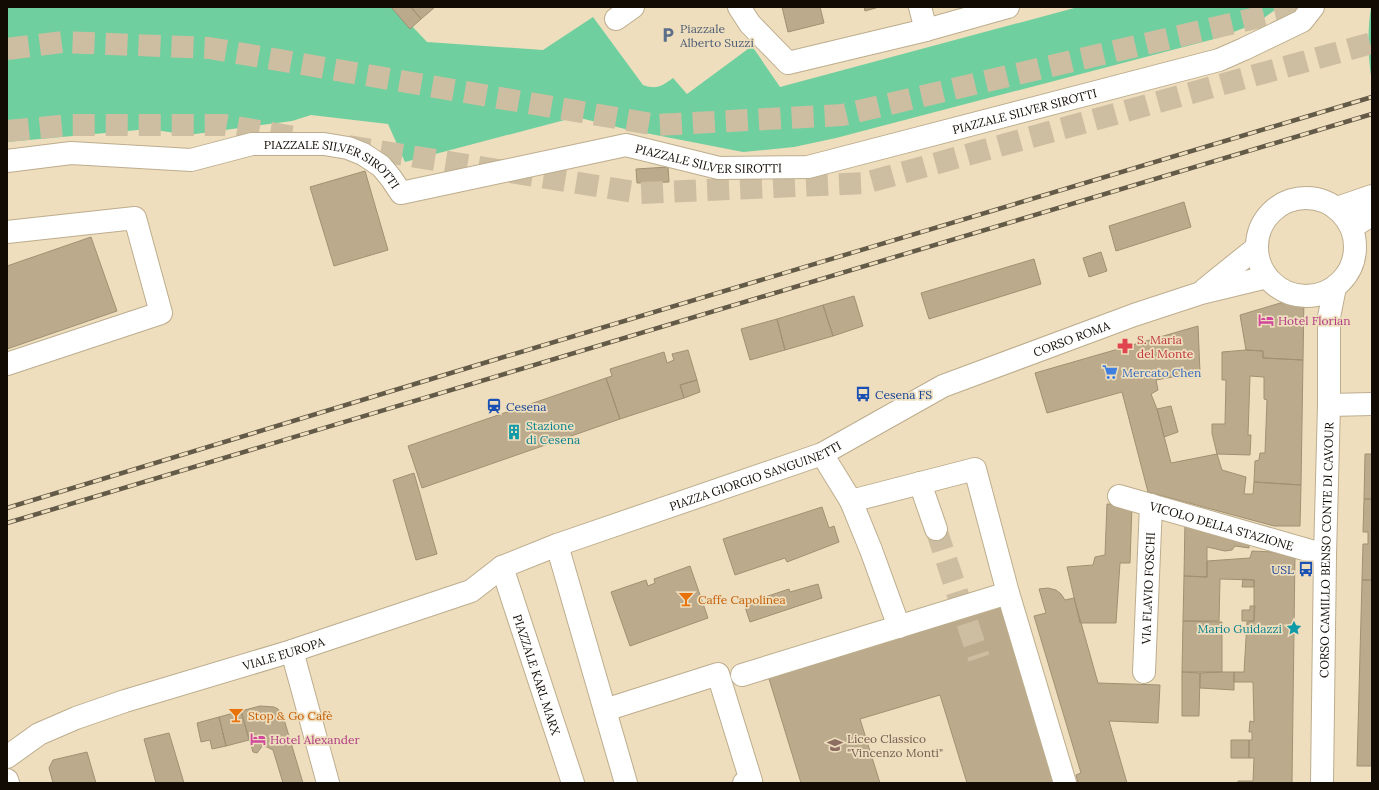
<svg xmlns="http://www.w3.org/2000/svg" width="1379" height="790" viewBox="0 0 1379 790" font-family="Lora,serif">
<rect width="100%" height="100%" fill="#eedebd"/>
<path fill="#70cf9f" d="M7 7H394L427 42 543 50 593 17 643 85C657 90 662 86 673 78L687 94 752 46 780 87 1078 7H1279L1257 23 1218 38 836 138 794 147 743 152 625 129 576 117 405 162 388 124 311 115 292 121 188 135 149 129 7 142Z
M1371 7H1372V83C1368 57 1367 33 1371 7Z"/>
<path fill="#bbab8c" stroke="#a19173" d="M391 7H411L421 19 410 29Z
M411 7H435L421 19Z
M782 7H820L824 23 788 32Z
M864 7H879L865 11Z
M668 167 669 182 637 183 636 169Z
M365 171 388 250 334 266 310 187Z
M1184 202 1191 227 1116 251 1109 226Z
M91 237 117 311 7 349V266Z
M1101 252 1107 271 1089 277 1083 258Z
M1034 259 1041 284 929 319 921 293Z
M854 296 863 326 833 336 823 305Z
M1304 296 1303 360 1263 358V351L1246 350 1240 315Z
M823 305 833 336 785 350 777 319Z
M777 319 785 350 750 360 741 329Z
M1198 326 1200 372 1156 380 1158 390 1151 394 1157 409 1171 463 1217 454 1222 470 1246 477 1244 494H1253L1254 482 1301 485 1300 526H1274L1148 492 1122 392 1047 413 1035 373Z
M688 350 697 380 680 385 684 398 620 419 606 378 612 376 610 369 664 352 667 363 674 360 672 354Z
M1246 350 1263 351V358L1303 360 1301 485 1254 482 1255 461 1259 460 1260 453H1265L1267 400 1264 399V377L1250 376 1248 435H1251L1250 455 1217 454 1212 433V424H1225L1226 380H1222V352Z
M606 378 620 419 422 488 408 446Z
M697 380 700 392 684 398 680 385Z
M1171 406 1178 432 1164 437 1157 409Z
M1365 454H1372V499H1364Z
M414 473 437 554 416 560 393 480Z
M1364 499H1372V580H1362L1363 544H1368V532H1363Z
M1107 504 1132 505 1130 563H1120L1116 623H1080L1067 567 1093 565 1095 557 1105 555Z
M822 507 829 528 834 526 839 542 787 562 785 558 735 575 723 539Z
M1185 520 1249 538V548L1235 546 1232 550 1225 551 1207 547V577L1184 576Z
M1252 551 1295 553 1292 783H1238V781H1253L1254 758H1249V740H1252V732H1249L1250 721 1254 722 1253 682H1234V672H1244L1247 622 1254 621V580L1220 579 1219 621H1183L1184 576 1207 577V561L1250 558Z
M690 566 708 618 630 646 611 592 646 580 648 586 655 583 654 579Z
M1243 579 1254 580V587H1242Z
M1362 580H1372V766H1357Z
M818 584 822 598 750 622 744 604 789 589 790 592Z
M1048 588 1056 590 1061 594 1065 600 1074 598 1098 683 1160 685 1158 723 1109 721 1127 783H1078L1076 775 1081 773 1034 616 1046 613 1039 589Z
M1000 597 1058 783H967L940 695 860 719 880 783H801L766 669Z
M1250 606H1255L1254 621H1242V610H1250Z
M1183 621 1222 622V672H1182Z
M1182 672 1200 673 1199 716H1182Z
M1222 672H1234V690L1200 688V673Z
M260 706 274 707 278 709 283 716 303 783H283L273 750 263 745 257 753 253 752 241 711Z
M241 711 249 740 226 746 219 717Z
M219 717 226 746 212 749 210 740 201 742 197 723Z
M169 733 184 783H156L144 739Z
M1231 740H1249V758H1231Z
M87 752 96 783H53L49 768 53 760Z"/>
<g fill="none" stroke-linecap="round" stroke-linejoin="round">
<path stroke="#cdbea1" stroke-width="22" stroke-dasharray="22 11" stroke-linecap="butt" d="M936 529 979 658"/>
<path stroke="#cdbea1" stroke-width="22" stroke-dasharray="22 11" stroke-linecap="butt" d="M7 49 62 42 209 48 657 125 842 115 1303 7
M7 131 70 125H224L300 138
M348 146 640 193 865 183 1372 43"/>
<defs>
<g id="minor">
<path d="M739 7 750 24 788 63 926 30 1008 7"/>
<path d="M920 7 926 30"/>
<path d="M616 19 633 7"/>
<path id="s1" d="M7 161 71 153 191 160 252 144H324L348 148 363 154 381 166 391 178 401 193 626 145 719 168 808 167 1219 60 1244 49 1302 21 1313 7"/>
<circle cx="1306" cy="247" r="49"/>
<path d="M1337 208 1372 196"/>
<path d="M1352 227 1372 215"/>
<path d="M7 232 135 218 161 313 7 364"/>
<path d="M1205 289 1256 248"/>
<path d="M1329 405 1372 404"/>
<path d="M822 454 851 501 975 469 1008 593 1065 783"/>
<path d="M920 483 936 529"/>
<path id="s2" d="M1119 496 1325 555"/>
<path d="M851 501 871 550 899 627"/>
<path d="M557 545 626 783"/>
<path id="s3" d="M502 567 573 783"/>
<path d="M292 651 328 783"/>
<path id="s4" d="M1144 672 1151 505"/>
<path d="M742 675 1008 593"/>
<path d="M605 710 718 674 751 781 744 783"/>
<path id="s5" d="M7 757 39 734 76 718 125 701 292 651 471 591 502 567 557 545 822 454 943 386 1134 315 1201 293 1267 277"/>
<path d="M7 780 8 783"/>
<path id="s6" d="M1322 783 1325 555 1329 405V317L1335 287"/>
</g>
</defs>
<use href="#minor" stroke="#bdad8e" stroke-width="24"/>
<use href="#minor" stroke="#fff" stroke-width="22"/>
<defs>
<path id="rail" d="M7 508 474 366 1372 97
M7 523 1372 114"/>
</defs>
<use href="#rail" stroke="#635a48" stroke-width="4.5"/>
<use href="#rail" stroke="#eedebd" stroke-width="3" stroke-dasharray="9" stroke-linecap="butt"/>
</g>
<defs>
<symbol id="parking-bare" viewBox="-9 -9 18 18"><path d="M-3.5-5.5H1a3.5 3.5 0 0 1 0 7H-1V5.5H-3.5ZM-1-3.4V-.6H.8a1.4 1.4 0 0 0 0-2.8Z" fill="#5c6f8a" stroke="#eedebd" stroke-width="2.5" paint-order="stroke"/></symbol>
<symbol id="hotel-bare" viewBox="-9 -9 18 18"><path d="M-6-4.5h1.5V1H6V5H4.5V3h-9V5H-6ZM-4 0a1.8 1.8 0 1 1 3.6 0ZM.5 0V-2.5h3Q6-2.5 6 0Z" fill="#d1479c" stroke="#eedebd" stroke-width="2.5" paint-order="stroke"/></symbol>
<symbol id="pharmacy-bare" viewBox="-9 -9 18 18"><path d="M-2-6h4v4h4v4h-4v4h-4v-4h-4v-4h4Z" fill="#e0444e" stroke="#eedebd" stroke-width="2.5" paint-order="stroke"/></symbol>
<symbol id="supermarket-bare" viewBox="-9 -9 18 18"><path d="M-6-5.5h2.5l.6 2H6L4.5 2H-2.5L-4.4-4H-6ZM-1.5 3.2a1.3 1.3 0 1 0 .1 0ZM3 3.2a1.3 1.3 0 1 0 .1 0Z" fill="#3f7fe0" stroke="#eedebd" stroke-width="2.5" paint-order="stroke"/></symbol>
<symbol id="bus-bare" viewBox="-9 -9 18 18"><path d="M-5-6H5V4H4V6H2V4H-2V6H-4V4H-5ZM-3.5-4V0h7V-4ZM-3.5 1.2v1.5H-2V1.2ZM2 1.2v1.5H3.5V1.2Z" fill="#1a4fb4" stroke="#eedebd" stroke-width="2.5" paint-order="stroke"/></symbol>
<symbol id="station-bare" viewBox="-9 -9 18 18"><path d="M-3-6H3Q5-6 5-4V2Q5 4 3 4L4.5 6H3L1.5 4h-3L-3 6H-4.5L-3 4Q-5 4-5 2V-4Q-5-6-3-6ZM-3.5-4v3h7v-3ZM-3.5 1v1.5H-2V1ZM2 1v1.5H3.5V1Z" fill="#1a4fb4" stroke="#eedebd" stroke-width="2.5" paint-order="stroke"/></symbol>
<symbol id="building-bare" viewBox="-9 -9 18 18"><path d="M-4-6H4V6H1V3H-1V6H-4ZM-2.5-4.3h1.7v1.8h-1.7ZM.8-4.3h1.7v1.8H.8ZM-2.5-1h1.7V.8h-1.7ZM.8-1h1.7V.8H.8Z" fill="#0f9aa8" stroke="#eedebd" stroke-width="2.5" paint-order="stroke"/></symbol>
<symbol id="bar-bare" viewBox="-9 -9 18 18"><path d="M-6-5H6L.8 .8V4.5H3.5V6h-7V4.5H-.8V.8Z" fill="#e8710a" stroke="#eedebd" stroke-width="2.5" paint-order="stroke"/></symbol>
<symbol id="sight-bare" viewBox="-9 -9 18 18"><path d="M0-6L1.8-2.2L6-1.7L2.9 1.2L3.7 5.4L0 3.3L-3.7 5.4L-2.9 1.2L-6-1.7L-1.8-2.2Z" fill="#0f9aa8" stroke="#eedebd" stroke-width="2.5" paint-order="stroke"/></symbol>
<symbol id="school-bare" viewBox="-9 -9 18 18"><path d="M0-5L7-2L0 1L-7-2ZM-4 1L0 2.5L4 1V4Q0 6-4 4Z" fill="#8d6e63" stroke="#eedebd" stroke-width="2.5" paint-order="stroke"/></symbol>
</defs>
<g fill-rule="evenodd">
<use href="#parking-bare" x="657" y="24" width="22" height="22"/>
<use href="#hotel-bare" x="1255" y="309" width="22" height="22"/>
<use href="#pharmacy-bare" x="1114" y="335" width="22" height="22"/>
<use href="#supermarket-bare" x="1099" y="361" width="22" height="22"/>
<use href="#bus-bare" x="852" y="383" width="22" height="22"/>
<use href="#station-bare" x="483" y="395" width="22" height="22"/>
<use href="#building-bare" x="503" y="421" width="22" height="22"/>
<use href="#bus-bare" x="1295" y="558" width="22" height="22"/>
<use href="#bar-bare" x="675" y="588" width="22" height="22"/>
<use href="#sight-bare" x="1283" y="617" width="22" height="22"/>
<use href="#bar-bare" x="225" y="704" width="22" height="22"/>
<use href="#hotel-bare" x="247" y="728" width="22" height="22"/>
<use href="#school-bare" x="824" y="734" width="22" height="22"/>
</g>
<g text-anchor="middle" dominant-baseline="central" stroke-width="3.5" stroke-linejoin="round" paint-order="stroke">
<g font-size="12" fill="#4e5e75" stroke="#eedebd" text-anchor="start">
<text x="680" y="28">Piazzale<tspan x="680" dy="14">Alberto Suzzi</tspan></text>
</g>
<g font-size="12" fill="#110b03" stroke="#eedebd">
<text stroke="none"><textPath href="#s1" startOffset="1054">PIAZZALE SILVER SIROTTI</textPath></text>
<text stroke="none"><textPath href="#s1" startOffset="730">PIAZZALE SILVER SIROTTI</textPath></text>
<text stroke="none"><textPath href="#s1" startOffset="334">PIAZZALE SILVER SIROTTI</textPath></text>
<text stroke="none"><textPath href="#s5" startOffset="1149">CORSO ROMA</textPath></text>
<text stroke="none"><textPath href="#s5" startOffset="803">PIAZZA GIORGIO SANGUINETTI</textPath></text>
<text stroke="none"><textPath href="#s2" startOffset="107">VICOLO DELLA STAZIONE</textPath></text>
<text stroke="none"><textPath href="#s6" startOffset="233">CORSO CAMILLO BENSO CONTE DI CAVOUR</textPath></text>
<text stroke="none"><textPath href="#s4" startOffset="84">VIA FLAVIO FOSCHI</textPath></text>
<text stroke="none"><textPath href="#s5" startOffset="297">VIALE EUROPA</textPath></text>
<text stroke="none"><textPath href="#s3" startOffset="113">PIAZZALE KARL MARX</textPath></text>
</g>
<g font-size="12" fill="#b23c85" stroke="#eedebd" text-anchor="start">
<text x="1278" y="320">Hotel Florian</text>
<text x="270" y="739">Hotel Alexander</text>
</g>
<g font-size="12" fill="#be3a42" stroke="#eedebd" text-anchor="start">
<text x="1137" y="339">S. Maria<tspan x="1137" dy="14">del Monte</tspan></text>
</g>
<g font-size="12" fill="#366cbe" stroke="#eedebd" text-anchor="start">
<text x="1122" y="372">Mercato Chen</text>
</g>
<g font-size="12" fill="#164399" stroke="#eedebd" text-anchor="start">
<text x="875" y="394">Cesena FS</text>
<text x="506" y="406">Cesena</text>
<text x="1294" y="569" text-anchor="end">USL</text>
</g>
<g font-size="12" fill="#0d838f" stroke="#eedebd" text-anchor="start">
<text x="526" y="425">Stazione<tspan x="526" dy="14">di Cesena</tspan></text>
<text x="1282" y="628" text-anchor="end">Mario Guidazzi</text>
</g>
<g font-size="12" fill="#c56008" stroke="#eedebd" text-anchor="start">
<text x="698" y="599">Caffe Capolinea</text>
<text x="248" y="715">Stop &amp; Go Cafè</text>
</g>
<g font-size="12" fill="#785e54" stroke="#eedebd" text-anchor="start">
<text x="847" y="738">Liceo Classico<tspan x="847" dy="14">"Vincenzo Monti"</tspan></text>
</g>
</g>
<rect width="1379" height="790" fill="none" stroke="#110b03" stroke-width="16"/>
</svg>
